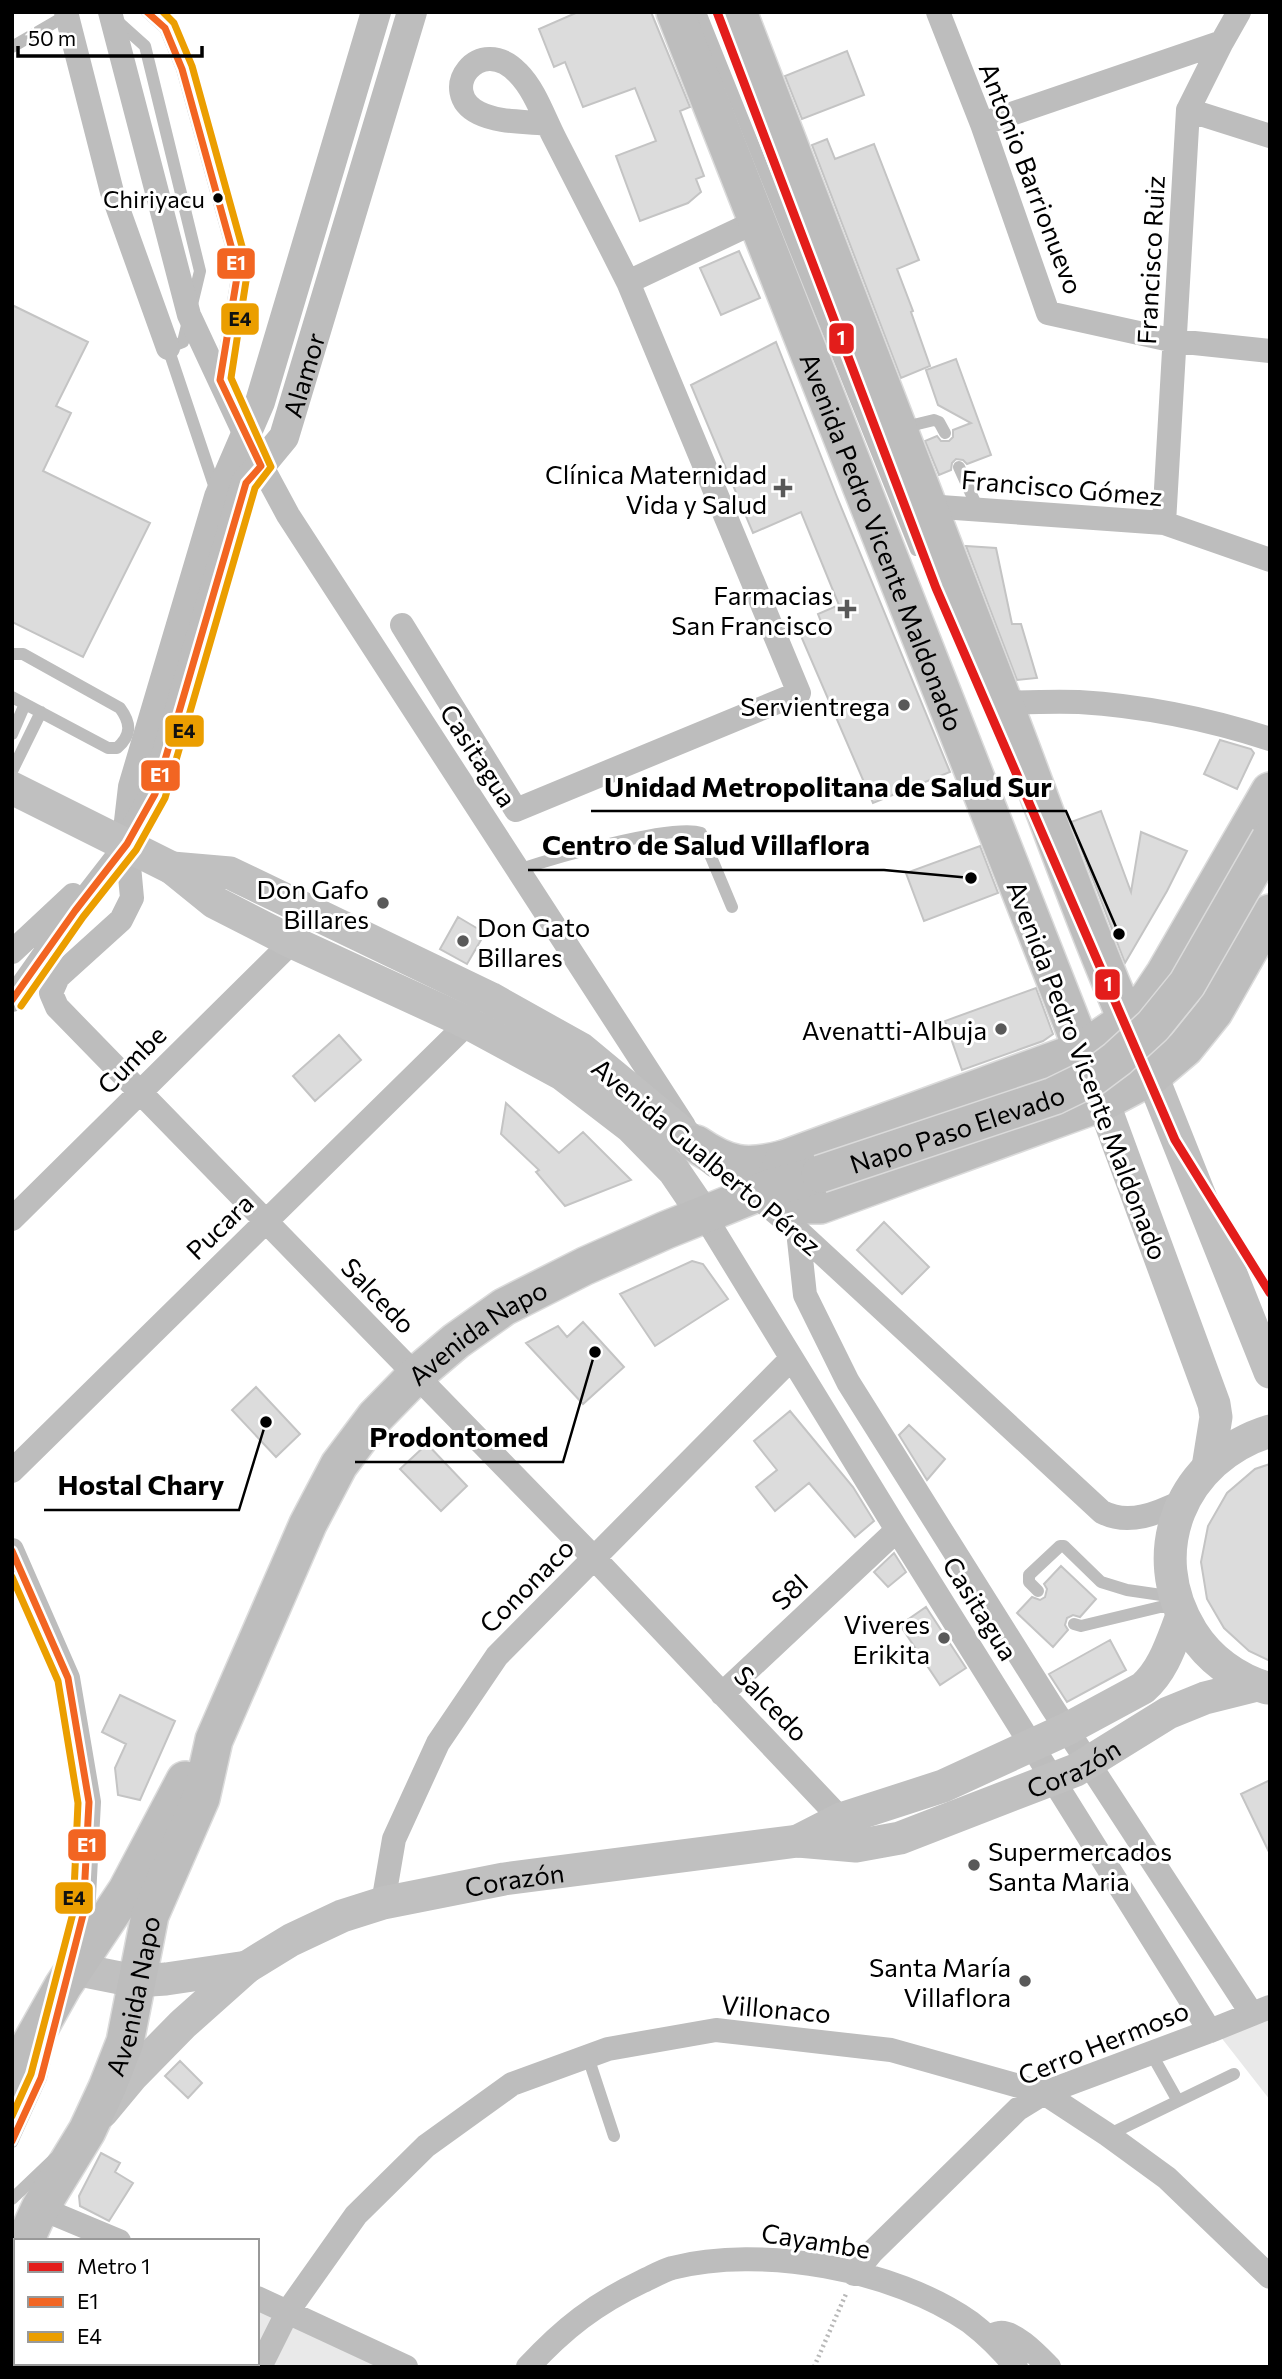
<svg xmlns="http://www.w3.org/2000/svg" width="1282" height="2379" viewBox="0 0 1282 2379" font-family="Commissioner,sans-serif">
<rect width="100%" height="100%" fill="#fff"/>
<path fill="#e9e9e9" d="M1270 2015V2100L1220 2036Z
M257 2301 410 2367H196L187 2363H257Z"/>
<path fill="#dcdcdc" stroke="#c4c4c4" stroke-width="2" d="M578 12H651L690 107 680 111 704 176 696 179 701 192 688 203 640 221 616 156 656 141 635 88 583 107 565 62 554 67 539 29Z
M847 51 864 95 802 119 785 76Z
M827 139 835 159 874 144 919 260 897 269 913 311 911 312 930 366 901 378 812 145Z
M739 251 760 298 721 315 700 268Z
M12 305 88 342 56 406 71 413 43 471 150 523 83 657 12 622Z
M776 342 837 497 950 772 873 803 801 636 823 627 818 614 839 605 801 512 753 533 691 385Z
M956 359 991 455 967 464 963 460 956 459 952 463 951 470 939 475 925 441 937 436 941 441H949L953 437V430L971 423 938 405 926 370Z
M966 546 996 548 1012 624H1021L1037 678 1017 680Z
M1220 740 1251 749 1254 753 1237 789 1204 774Z
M1101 811 1131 892 1141 832 1187 851 1167 891 1125 963 1071 822Z
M980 846 998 893 924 921 906 873Z
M458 917 485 933 467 964 440 949Z
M1036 988 1053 1034 1043 1041 962 1070 945 1021Z
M339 1035 361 1060 315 1101 293 1076Z
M506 1103 559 1153 583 1132 631 1180 565 1206 536 1172 539 1170 501 1134Z
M884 1222 929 1267 902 1294 857 1250Z
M692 1261 703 1264 728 1299 655 1346 620 1294Z
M583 1322 624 1367 583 1404 526 1343 558 1326 567 1337Z
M256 1387 300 1434 276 1457 232 1410Z
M790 1411 853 1487 874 1521 855 1537 809 1483 775 1511 756 1487 777 1470 754 1441Z
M909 1425 945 1459 927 1480 899 1435Z
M427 1444 467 1486 441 1511 400 1469Z
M1270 1464V1661L1249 1651 1224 1628 1207 1599 1201 1562 1208 1526 1227 1493 1255 1469Z
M894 1553 906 1572 888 1587 874 1572Z
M1061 1566 1096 1599 1080 1617 1073 1615 1067 1618 1065 1625 1068 1630 1053 1647 1017 1613 1032 1597 1040 1600 1045 1597 1047 1589 1044 1584Z
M926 1607 966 1668 940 1685 900 1625Z
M1110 1640 1126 1670 1067 1702 1049 1674Z
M120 1695 175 1721 140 1800 118 1795 115 1768 126 1744 102 1732Z
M1270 1780V1854L1241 1794Z
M180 2061 202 2083 188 2098 165 2076Z
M101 2153 120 2163 115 2172 133 2183 109 2221 80 2206 79 2196Z"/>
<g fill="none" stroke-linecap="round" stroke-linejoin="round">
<defs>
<g id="primary">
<path id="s3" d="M675 12 1103 1102"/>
<path d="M738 12C826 241 914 469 1002 698 1051 825 1094 953 1152 1076"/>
<path d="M696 1144C728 1166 746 1169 784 1159"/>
<path d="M774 1181 784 1159 1082 1050 1126 1020 1149 997 1165 973 1270 791"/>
<path d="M770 1188 804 1205H820L1103 1102 1152 1076 1185 1048 1214 1012 1270 913"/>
<path d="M12 2077 63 1986 127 1890 185 1780"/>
<path id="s4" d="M25 2241 40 2208 87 2131 107 2088 125 2042 150 1915 201 1798 214 1740 308 1524 339 1465 375 1417 416 1375 456 1341 504 1307 585 1266 666 1230 770 1188 820 1174"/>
</g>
</defs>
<use href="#primary" stroke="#dbdbdb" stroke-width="40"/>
<path stroke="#b8b8b8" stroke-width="4.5" stroke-dasharray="2 3.5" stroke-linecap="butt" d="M814 2367 846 2294"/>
<path stroke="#bdbdbd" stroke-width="12" d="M147 12 165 28 182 69 238 271 221 376
M700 12 916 550
M116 20 145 46 200 271 183 342 168 348 216 491
M12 47 67 15
M901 428 934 420 939 422 945 433
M959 467 978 509
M12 654H23L120 708C131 723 132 735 117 748H108L12 697
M12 734 25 704
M12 771 41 712
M518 870C551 859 672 823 701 833L732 907
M1038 1591 1029 1582V1575L1060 1546H1064L1101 1582 1127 1590 1175 1597
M1074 1624 1081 1626 1160 1607H1176
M1151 2053 1178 2101
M588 2057 614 2136
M12 2101 23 2080
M1108 2135 1234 2074
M12 2142 41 2078 50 2038
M12 2199 55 2158"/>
<path stroke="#bdbdbd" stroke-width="24" d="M66 12 112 192 168 348
M110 12 189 315 246 437 288 515 684 1126
M938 12 982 124 1048 313 1175 341 1270 351
M1188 110 1270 136
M547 124C526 121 499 123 479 113 436 92 479 32 518 73 535 90 544 118 555 139 579 186 604 234 628 282
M982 124 1222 42
M927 506 1164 523 1270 560
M1164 523 1188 110 1222 42 1239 12
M402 625 516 810 799 693 628 282 757 221
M1004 703C1029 702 1054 701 1079 702 1145 706 1208 719 1270 739
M127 844 132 898 121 920 58 977 51 993 57 1007 595 1559 841 1819
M12 952 73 895
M12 1000 75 911 127 844
M755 1195 798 1231 1102 1512C1129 1526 1158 1513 1183 1501
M704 1215 897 1530 1210 2031
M12 1219 292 942
M798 1231 805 1295 848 1382 1052 1707 1252 2014
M12 1471 468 1023
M12 1550 68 1678 89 1802 83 1915 70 1961
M722 1694 897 1530
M383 1903 394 1839 438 1743 497 1656 791 1359
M40 2208 119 2241
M854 2274 872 2252 1018 2109 1044 2093 1210 2031 1270 2007
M257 2298 406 2367
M989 2337C990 2336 997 2333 999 2333 1014 2330 1039 2357 1049 2367
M211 2363 218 2367
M260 2367 288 2311 356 2215 426 2146 512 2084 608 2049 716 2030 891 2050 1044 2093 1108 2135 1167 2178 1270 2277
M528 2367C564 2328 595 2304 643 2281 652 2277 662 2271 672 2268 761 2245 894 2269 970 2322 987 2335 1002 2350 1016 2367"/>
<g stroke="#bdbdbd" stroke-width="30">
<path d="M128 830 133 787 219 497 260 402 376 12"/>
<path id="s1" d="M127 844 155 794 246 483 284 437 412 12"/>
</g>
<g stroke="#c0c0c0" stroke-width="33">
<path d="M12 788 172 868 214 902 292 942 468 1023 562 1074 631 1127 674 1171 704 1215"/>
<path d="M172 868 230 873 490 998 581 1049 717 1162"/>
<path d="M1152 1076 1270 1372"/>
<path d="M1103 1102 1214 1404 1216 1417 1208 1467"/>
<path d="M1267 1688C1236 1679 1209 1659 1192 1632 1142 1552 1182 1458 1270 1431"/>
<path d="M798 1841 841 1819 943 1786 1067 1729 1143 1688C1164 1670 1172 1641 1182 1616"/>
<path d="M75 1969 135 1981 166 1979 247 1967"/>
<path id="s2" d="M102 2112 132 2076 183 2024 247 1967 291 1940 342 1916 383 1903 504 1879 798 1841 856 1846 900 1838 1076 1770 1168 1713 1205 1698 1257 1685"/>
</g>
<use href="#primary" stroke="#bdbdbd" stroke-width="37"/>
<defs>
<g id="primary-bridge">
<path id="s5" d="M820 1174 1054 1096 1093 1077 1117 1059 1153 1026 1187 984 1270 839"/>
</g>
</defs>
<use href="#primary-bridge" stroke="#dbdbdb" stroke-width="40" stroke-linecap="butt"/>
<use href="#primary-bridge" stroke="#bdbdbd" stroke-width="37"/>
<defs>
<path id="bus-1" d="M12 1000 75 911 127 844 155 794 246 483 261 466 220 380 238 271 182 69 165 28 147 12
M12 1551 68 1678 89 1802 83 1915 41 2078 12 2141"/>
<path id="bus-2" d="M21 1006 83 917 136 850 165 798 255 488 271 467 231 378 248 268 192 66 174 23 163 12
M12 1577 58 1681 78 1803 73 1913 31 2074 12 2116"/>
</defs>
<use href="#bus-1" stroke="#fff" stroke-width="12"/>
<use href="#bus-2" stroke="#fff" stroke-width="12"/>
<use href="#bus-1" stroke="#f26522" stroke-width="7"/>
<use href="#bus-2" stroke="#eb9e00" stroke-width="7"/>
<defs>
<path id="metro-1" d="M717 12 936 588 1175 1140 1270 1293"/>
</defs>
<use href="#metro-1" stroke="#fff" stroke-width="14"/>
<use href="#metro-1" stroke="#e31d1b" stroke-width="9"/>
</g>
<circle fill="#000" stroke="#fff" stroke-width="2.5" cx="218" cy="198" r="6"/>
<g fill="#595959" stroke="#fff" stroke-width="2.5">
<path d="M779.5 477.5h7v7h7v7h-7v7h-7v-7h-7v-7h7z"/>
<path d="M843.5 598.5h7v7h7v7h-7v7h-7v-7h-7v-7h7z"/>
<circle cx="904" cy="705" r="7"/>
<circle cx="383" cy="903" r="7"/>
<circle cx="463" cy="941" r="7"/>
<circle cx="1001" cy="1029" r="7"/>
<circle cx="944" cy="1638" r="7"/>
<circle cx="974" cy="1865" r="7"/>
<circle cx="1025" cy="1981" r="7"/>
</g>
<g text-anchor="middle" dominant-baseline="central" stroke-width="6" stroke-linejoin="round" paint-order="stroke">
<g font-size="24" fill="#000" stroke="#fff" text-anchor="end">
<text x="205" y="198">Chiriyacu</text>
</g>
<g font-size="26" fill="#000" stroke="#fff">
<text transform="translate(1032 178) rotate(69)">Antonio Barrionuevo</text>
<text transform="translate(1150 260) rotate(-87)">Francisco Ruiz</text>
<text stroke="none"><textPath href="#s1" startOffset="506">Alamor</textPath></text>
<text transform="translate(1062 487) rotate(5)">Francisco Gómez</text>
<text stroke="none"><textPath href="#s3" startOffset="569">Avenida Pedro Vicente Maldonado</textPath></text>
<text transform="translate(479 755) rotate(57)">Casitagua</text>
<text transform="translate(131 1059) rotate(-45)">Cumbe</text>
<text transform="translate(1088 1070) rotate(69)">Avenida Pedro Vicente Maldonado</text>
<text stroke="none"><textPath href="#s5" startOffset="144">Napo Paso Elevado</textPath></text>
<text transform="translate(707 1156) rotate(40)">Avenida Gualberto Pérez</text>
<text transform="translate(219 1226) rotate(-44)">Pucara</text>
<text transform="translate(379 1295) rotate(46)">Salcedo</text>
<text stroke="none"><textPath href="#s4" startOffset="1036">Avenida Napo</textPath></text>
<text transform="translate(526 1585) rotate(-45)">Cononaco</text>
<text transform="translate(789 1591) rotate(-43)">S8I</text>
<text transform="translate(981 1608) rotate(58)">Casitagua</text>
<text transform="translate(772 1703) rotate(46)">Salcedo</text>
<text stroke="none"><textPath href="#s2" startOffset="1066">Corazón</textPath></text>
<text stroke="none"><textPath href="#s2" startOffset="490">Corazón</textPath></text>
<text stroke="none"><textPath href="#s4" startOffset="270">Avenida Napo</textPath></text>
<text transform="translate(776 2008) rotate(5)">Villonaco</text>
<text transform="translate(1103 2042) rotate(-22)">Cerro Hermoso</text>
<text transform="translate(816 2240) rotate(9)">Cayambe</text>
</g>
<g font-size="26" fill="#000" stroke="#fff" text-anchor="end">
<text x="767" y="473">Clínica Maternidad<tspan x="767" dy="30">Vida y Salud</tspan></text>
<text x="833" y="594">Farmacias<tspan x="833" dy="30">San Francisco</tspan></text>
<text x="890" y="705">Servientrega</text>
<text x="369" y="888">Don Gafo<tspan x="369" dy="30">Billares</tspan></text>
<text x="477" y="926" text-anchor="start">Don Gato<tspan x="477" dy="30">Billares</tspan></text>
<text x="987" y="1029">Avenatti-Albuja</text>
<text x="930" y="1623">Viveres<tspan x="930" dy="30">Erikita</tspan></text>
<text x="988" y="1850" text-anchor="start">Supermercados<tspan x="988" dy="30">Santa Maria</tspan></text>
<text x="1011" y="1966">Santa María<tspan x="1011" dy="30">Villaflora</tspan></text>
</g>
</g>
<path fill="none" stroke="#000" stroke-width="2.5" d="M1119 934L1066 811H591M971 878L884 870H528M595 1352L563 1462H355M266 1422L239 1510H44"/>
<g fill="#000" stroke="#fff" stroke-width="2.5">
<circle cx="1119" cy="934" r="7"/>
<circle cx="971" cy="878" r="7"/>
<circle cx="595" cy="1352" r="7"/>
<circle cx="266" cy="1422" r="7"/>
</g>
<g font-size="28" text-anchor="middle" font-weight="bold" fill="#000" stroke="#fff" stroke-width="6" stroke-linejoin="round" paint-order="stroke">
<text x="828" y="797">Unidad Metropolitana de Salud Sur</text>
<text x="706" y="855">Centro de Salud Villaflora</text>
<text x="459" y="1447">Prodontomed</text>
<text x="141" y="1495">Hostal Chary</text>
</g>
<g stroke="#fff" stroke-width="2.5">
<rect x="216" y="247" width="40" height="33" rx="7" fill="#f26522"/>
<rect x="220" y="302" width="40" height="34" rx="7" fill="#eb9e00"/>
<rect x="828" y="322" width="27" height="33" rx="7" fill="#e31d1b"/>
<rect x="164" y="714" width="41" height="34" rx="7" fill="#eb9e00"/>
<rect x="140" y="759" width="41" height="33" rx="7" fill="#f26522"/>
<rect x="1094" y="968" width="27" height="33" rx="7" fill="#e31d1b"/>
<rect x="67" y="1828" width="40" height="34" rx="7" fill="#f26522"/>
<rect x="54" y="1881" width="40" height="34" rx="7" fill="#eb9e00"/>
</g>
<g font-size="19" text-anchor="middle" font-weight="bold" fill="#fff">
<text x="236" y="270">E1</text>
<text x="841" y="345">1</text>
<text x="160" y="782">E1</text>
<text x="1108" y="991">1</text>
<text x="87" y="1852">E1</text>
</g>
<g font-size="19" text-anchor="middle" font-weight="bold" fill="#111">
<text x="240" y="326">E4</text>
<text x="184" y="738">E4</text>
<text x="74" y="1905">E4</text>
</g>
<rect width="1282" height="2379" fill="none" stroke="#000000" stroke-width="28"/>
<rect x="14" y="2239" width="245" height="126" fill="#ffffff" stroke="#999999" stroke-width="2"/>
<rect x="28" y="2262" width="35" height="10" fill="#e31d1b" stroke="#999999" stroke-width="2"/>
<text x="77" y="2274" font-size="21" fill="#000000">Metro 1</text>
<rect x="28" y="2297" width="35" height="10" fill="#f26522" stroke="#999999" stroke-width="2"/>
<text x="77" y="2309" font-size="21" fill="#000000">E1</text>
<rect x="28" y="2332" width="35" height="10" fill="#eb9e00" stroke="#999999" stroke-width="2"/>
<text x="77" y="2344" font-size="21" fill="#000000">E4</text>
<path d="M18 46v10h184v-10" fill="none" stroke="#000000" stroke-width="3.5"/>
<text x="28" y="46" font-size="21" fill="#000000" stroke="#ffffff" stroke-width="5" paint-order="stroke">50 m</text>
</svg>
